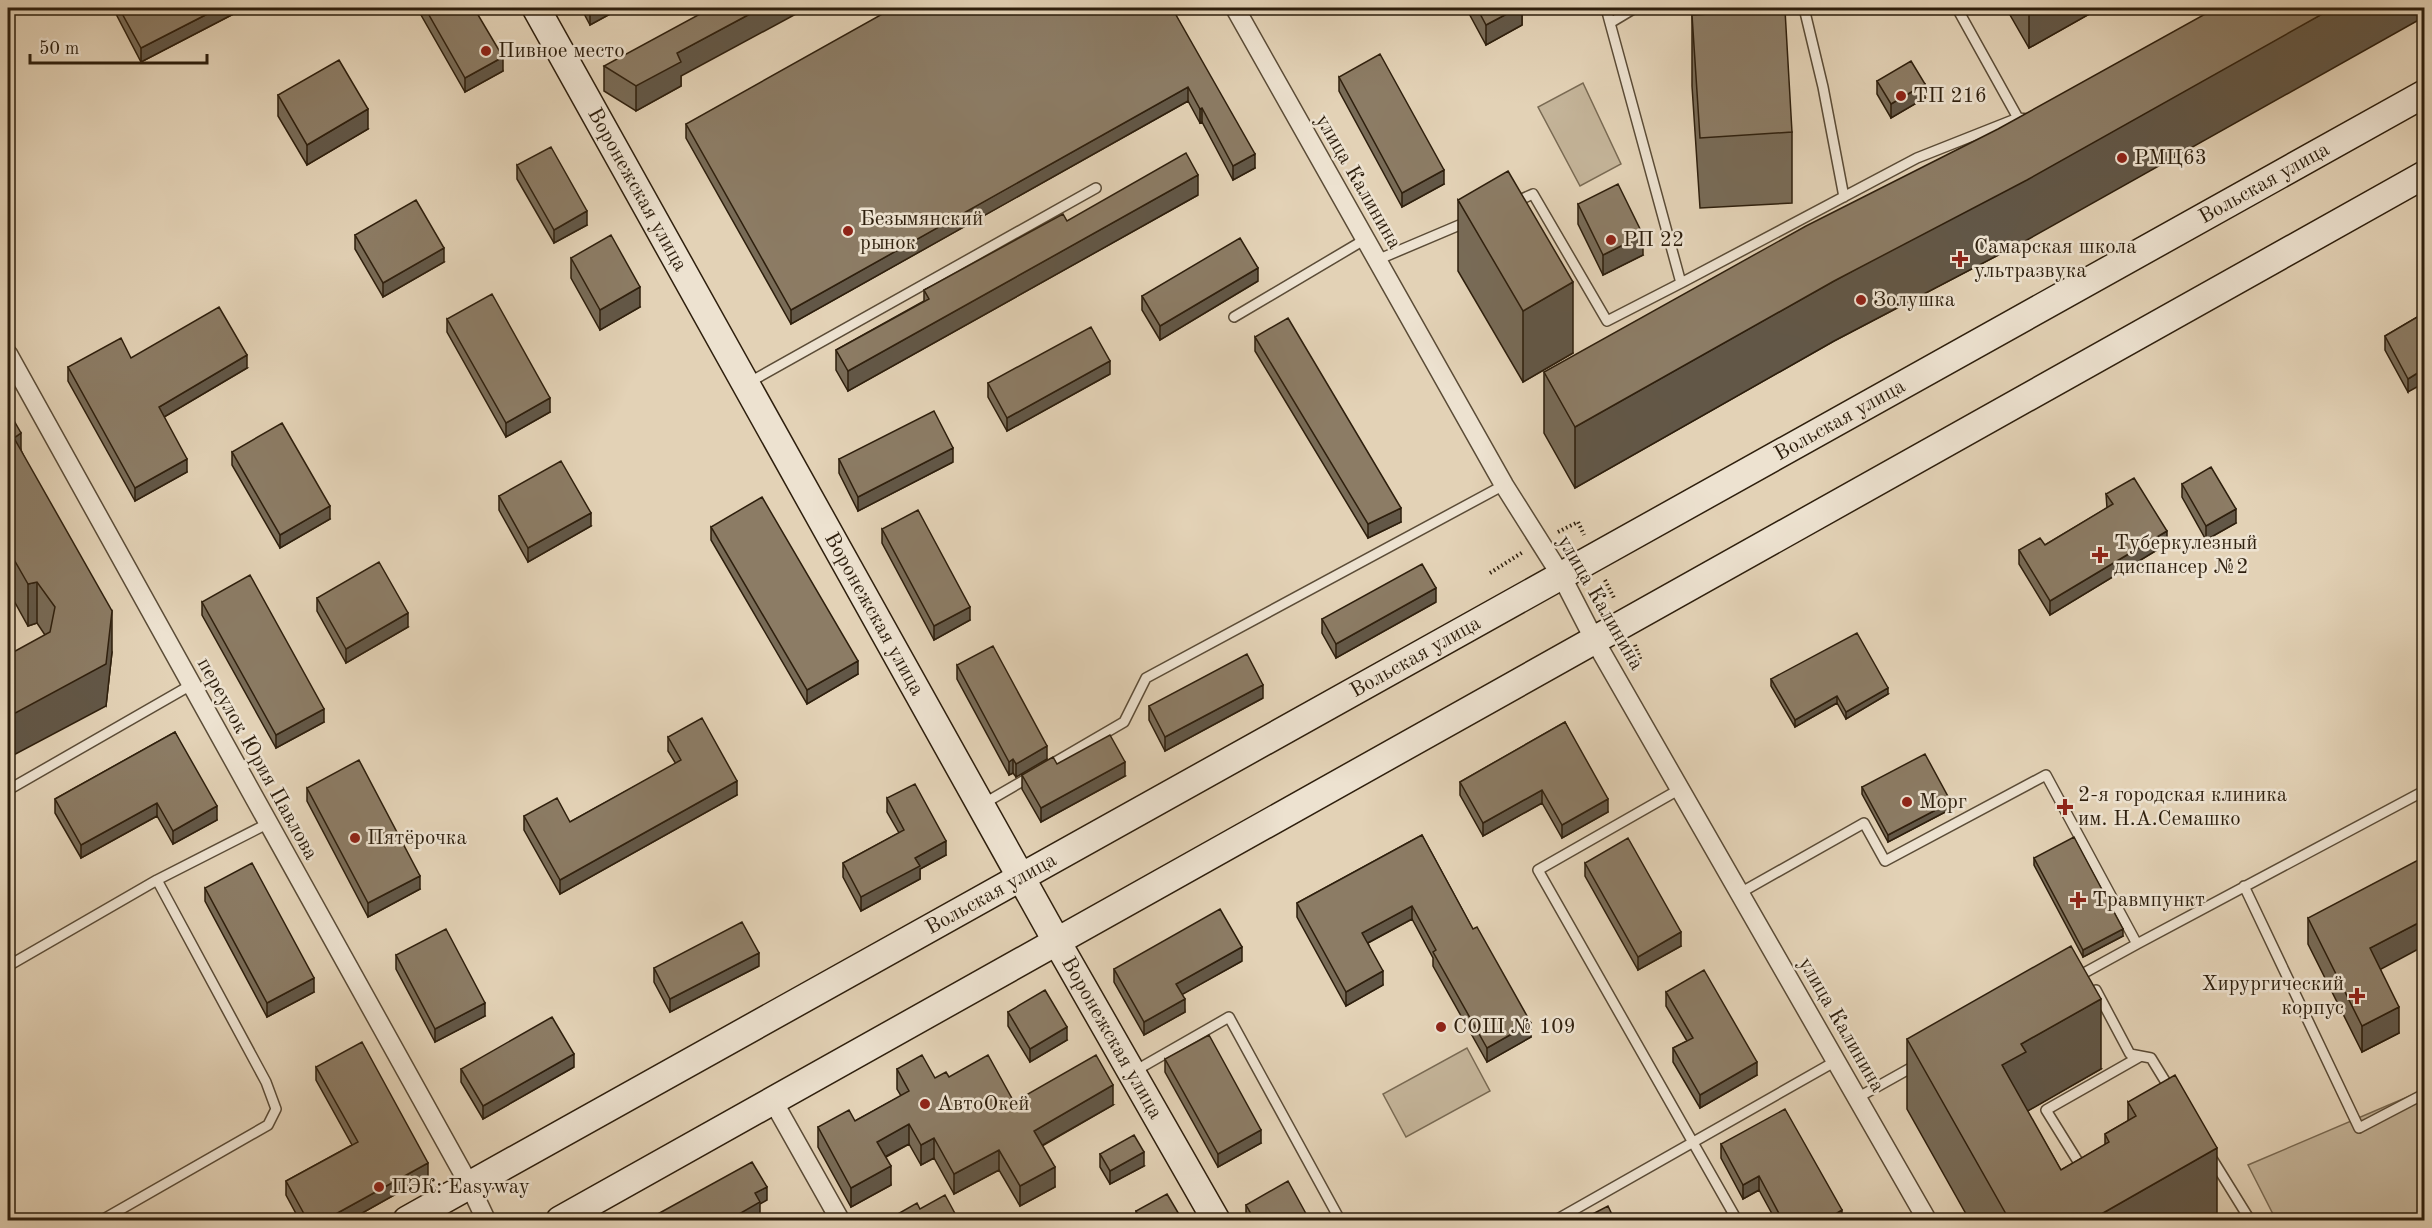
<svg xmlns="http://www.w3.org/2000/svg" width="2432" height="1228" viewBox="0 0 2432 1228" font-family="'Old Standard TT',serif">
<rect width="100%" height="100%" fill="#e3d2b6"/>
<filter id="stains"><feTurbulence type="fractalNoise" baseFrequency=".00333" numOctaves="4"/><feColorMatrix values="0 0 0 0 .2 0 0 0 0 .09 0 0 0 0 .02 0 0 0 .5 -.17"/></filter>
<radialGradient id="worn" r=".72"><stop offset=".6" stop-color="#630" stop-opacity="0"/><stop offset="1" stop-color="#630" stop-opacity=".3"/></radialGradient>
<path fill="#c4b499" stroke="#796a53" stroke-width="1.5" d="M1583 83 1621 164 1580 186 1538 107Z
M1467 1048 1490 1091 1406 1137 1383 1094Z
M2424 1090V1220H2276L2248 1165Z"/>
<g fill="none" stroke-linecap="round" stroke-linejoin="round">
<defs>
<path id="lane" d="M1606 8 1610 23
M1804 8 1823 87 1844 197
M1959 8 1958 10 2018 118
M1515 202 1533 194 1607 321 1681 283 1610 23 1635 8
M1377 260 1469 221
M1681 283 1917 158 2018 118 2029 119
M1234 317 1364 240
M748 383 1096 188
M1045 768 1124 722 1146 678 1504 485
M1680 789 1538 870 1737 1220
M8 790 191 685
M983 804 1033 775
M2244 886 2359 1128 2424 1094
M1740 893 1864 823 1885 861 2046 775 2137 944 2075 978
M2137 944 2424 791
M8 966 157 880 267 824
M2096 990 2130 1054 2151 1058 2170 1089
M1133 1072 1229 1017 1340 1220
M1857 1098 1916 1065
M2211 1157 2250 1220
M2085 1167 2082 1168 2046 1110 2141 1056
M102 1220 268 1125 276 1109 266 1082 157 880
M1556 1220 1836 1061"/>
<path id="street" d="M1235 8 1504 485 1562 577 1595 641 1927 1220
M8 354 470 1186 486 1220
M773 1101 840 1220"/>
<g id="secondary">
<path id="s1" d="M536 8 1057 942 1216 1220"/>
<path id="s2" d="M407 1220 2424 94"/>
<path d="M560 1220 2424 175"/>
</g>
</defs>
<use href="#lane" stroke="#5b4c37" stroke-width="12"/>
<use href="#street" stroke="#5b4c37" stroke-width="21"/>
<use href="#secondary" stroke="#2e1f0d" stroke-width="30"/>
<path stroke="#2e1f0d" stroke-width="4" stroke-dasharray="1.5 3" stroke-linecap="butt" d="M1558 532 1578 522 1584 535
M1490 573 1523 552
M1605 580 1615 600
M1635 645 1641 661
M2417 1220 2424 1217"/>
<use href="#lane" stroke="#ede2d0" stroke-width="9"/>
<use href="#street" stroke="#ede2d0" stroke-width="18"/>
<use href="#secondary" stroke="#ede2d0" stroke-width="27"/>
</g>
<path fill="#786b57" stroke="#2e1f0d" stroke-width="1.5" d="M115 8H245L141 62 115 12Z
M417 8H474L503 71 465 92Z
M581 8H621L590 25Z
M1172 8 1255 168 1233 180 1202 122 1200 123 1188 101 791 324 686 138V124Z
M1466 8H1522V25L1486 45Z
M2006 8H2100L2029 48Z
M1692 15 1792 132V203L1700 208 1692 86Z
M604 66 681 76V86L636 111 604 91Z
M1339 77 1444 184 1402 207 1339 91Z
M1877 81 1925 98 1891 118 1877 94Z
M278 95 368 129 307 165 278 116Z
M517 165 587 225 554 243 517 179Z
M1198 195 848 391 836 370V350L924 301V290L1067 221Z
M1458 200 1573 353 1523 382 1458 271Z
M1578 204 1643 255 1603 275 1578 224Z
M355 235 444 262 383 297 355 249Z
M2027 240 1834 341 1575 488 1544 433V372Z
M571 258 640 307 600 330 571 278Z
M1258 281 1160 340 1142 310V296Z
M2424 313 2408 392 2385 350V336Z
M447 319 550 412 506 437 447 332Z
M1255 337 1401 522 1368 538 1255 351Z
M131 358 247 368 164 417 187 472 135 501 68 381V367Z
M1110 374 1007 431 988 397V383Z
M8 410 21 450 112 652 106 706 45 635 37 623 28 626 8 590Z
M232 452 330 519 280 548 232 465Z
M839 459 953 462 858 511 839 473Z
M2182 484 2236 523 2206 540 2182 497Z
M2106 494 2167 544 2050 615 2019 564V550L2045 545 2107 508Z
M499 496 591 526 528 562 499 510Z
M711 527 858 674 807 704 711 540Z
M882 529 970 620 934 640 882 543Z
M317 598 408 627 346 663 317 611Z
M202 602 324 722 276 748 202 615Z
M1436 602 1336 658 1322 633V619Z
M957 665 1047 759 1016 777 1013 773 1009 775 957 679Z
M1771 679 1888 694 1846 719 1837 703 1795 727 1771 686Z
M1263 698 1165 751 1149 720V706Z
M1565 722 1608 812 1562 838 1542 803 1483 836 1460 795V782Z
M175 732 217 820 173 844 157 816 81 858 55 813V799Z
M668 737 737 795 560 894 524 830V816L570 822 676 764 668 751Z
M1057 764 1125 776 1041 822 1022 789V775Z
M1862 787 1951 809 1888 842 1862 794Z
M307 788 420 889 368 917 307 801Z
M887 798 946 855 920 869V879L861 911 843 877V863L899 833 887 812Z
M1422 835 1531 1037 1487 1062 1433 966V958L1412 919 1368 943 1383 985 1346 1006 1297 917V903Z
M2034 858 2123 936 2083 957 2034 865Z
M1585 863 1681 946 1638 970 1585 876Z
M205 888 314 992 267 1017 205 901Z
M2308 918 2380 969 2399 1033 2362 1052 2308 944Z
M396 955 485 1016 435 1042 396 969Z
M1242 961 1182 994 1185 1012 1144 1035 1114 982V969Z
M759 966 670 1012 654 982V968Z
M1666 992 1757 1075 1700 1108 1673 1062V1048L1687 1041 1666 1006Z
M1008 1012 1067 1040 1030 1062 1008 1026Z
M1907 1039 2101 1069 2027 1111 2061 1170 2105 1145V1134L2128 1121V1102L2217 1219 2214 1221H1970L1907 1109Z
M1165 1059 1261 1143 1218 1167 1165 1072Z
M316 1067 428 1176 348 1221H300L286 1195V1181L352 1145 316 1080Z
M574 1067 483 1119 461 1082V1069Z
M897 1069 935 1078 949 1077 1014 1102 1113 1105 1042 1146 1055 1187 1020 1206 999 1170 954 1194 934 1158 921 1165 909 1144 886 1157 891 1185 851 1207 818 1147V1127L855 1121 901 1096 897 1089Z
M1721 1144 1842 1221H1776L1759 1190 1743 1199 1721 1158Z
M1100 1154 1144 1166 1110 1184 1100 1167Z
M1246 1205 1310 1221H1247L1246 1218Z
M1136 1211 1183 1221H1136Z"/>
<path fill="#625747" stroke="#2e1f0d" stroke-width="1.5" d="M219 8H245L141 62V48Z
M597 8H621L590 25V11Z
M761 8H807L681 76V86L636 111V86L677 53Z
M1518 8H1522V25L1486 45V25Z
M2029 8H2100L2029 48Z
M2333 8H2424V17L2027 240 1834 341 1575 488V427L1834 281Z
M503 57V71L465 92V78Z
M1925 84V98L1891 118V104Z
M1188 87V101L791 324V310Z
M1202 108V122L1200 123V109Z
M368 109V129L307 165V145Z
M1255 154V168L1233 180V166Z
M1444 170V184L1402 207V193Z
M1198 175V195L848 391V371Z
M587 211V225L554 243V230Z
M1643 235V255L1603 275V255Z
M444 248V262L383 297V283Z
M1258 268V281L1160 340V326Z
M1573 282V353L1523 382V311Z
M640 287V307L600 330V310Z
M247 355V368L159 420V407Z
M1110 361V374L1007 431V418Z
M2424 369V383L2408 392V379Z
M550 398V412L506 437V423Z
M21 433V475L14 438Z
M953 448V462L858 511V497Z
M187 459V472L135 501V488Z
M330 506V519L280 548V535Z
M1401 508V522L1368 538V524Z
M2236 509V523L2206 540V526Z
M591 513V526L528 562V548Z
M2167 531V544L2050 615V601Z
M37 582V623L28 626V584Z
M1436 588V602L1336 658V644Z
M970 607V620L934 640V626Z
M112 611V652L106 706 8 758V717Z
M408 613V627L346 663V649Z
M858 661V674L807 704V690Z
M1263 685V698L1165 751V737Z
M1888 688V694L1846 719V712Z
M1837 696V703L1795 727V720Z
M324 709V722L276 748V735Z
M1047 746V759L1016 777V764Z
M1013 759V773L1009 775V762Z
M1125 762V776L1041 822V808Z
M737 781V795L560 894V880Z
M1542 790V803L1483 836V823Z
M1608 799V812L1562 838V825Z
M1951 802V809L1888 842V835Z
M157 803V816L81 858V845Z
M217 806V820L173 844V831Z
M946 841V855L920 869V879L861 911V897L915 858Z
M420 876V889L368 917V903Z
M1412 906V919L1362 946V933Z
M2424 920V946L2370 975V948Z
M2123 929V936L2083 957V950Z
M1681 932V946L1638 970V957Z
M1242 947V961L1176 998V984Z
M759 953V966L670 1012V999Z
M1383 971V985L1346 1006V992Z
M314 978V992L267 1017V1003Z
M1185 999V1012L1144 1035V1022Z
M2101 999V1069L2026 1112 2002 1065 2021 1044Z
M485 1003V1016L435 1042V1029Z
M2399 1007V1033L2362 1052V1026Z
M1531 1023V1037L1487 1062V1048Z
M1067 1027V1040L1030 1062V1049Z
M574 1054V1067L483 1119V1106Z
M1757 1062V1075L1700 1108V1095Z
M1113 1085V1105L1034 1150V1131Z
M909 1124V1144L877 1161V1142Z
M1261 1130V1143L1218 1167V1154Z
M934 1138V1158L921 1165V1145Z
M2217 1148V1219L2214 1221H2089Z
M999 1150V1170L954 1194V1174Z
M1144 1152V1166L1110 1184V1171Z
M428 1163V1176L348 1221H323Z
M891 1166V1185L851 1207V1188Z
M1055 1167V1187L1020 1206V1186Z
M1759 1176V1190L1743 1199V1185Z
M767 1187V1200L760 1204V1216L752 1221H727L755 1193Z
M1842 1210V1221H1824Z"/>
<path fill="#8c7c65" stroke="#2e1f0d" stroke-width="1.5" d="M119 8H219L141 48Z
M425 8H474L503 57 465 78Z
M588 8H597L590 11Z
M711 8H761L677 53 681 62 636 86 604 66Z
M893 8H1172L1255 154 1233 166 1202 108 1200 109 1188 87 791 310 686 124Z
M1477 8H1518L1486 25Z
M2216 8H2333L2027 180 1834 281 1575 427 1544 372 1806 226 1998 129Z
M1785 10 1792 132 1700 138 1692 15Z
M1380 54 1444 170 1402 193 1339 77Z
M339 60 368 109 307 145 278 95Z
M1911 61 1925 84 1891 104 1877 81Z
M551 147 587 211 554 230 517 165Z
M1186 153 1198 175 848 371 836 350 929 299 924 290 1063 214 1067 221Z
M1508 171 1573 282 1523 311 1458 200Z
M1618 184 1643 235 1603 255 1578 204Z
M416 200 444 248 383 283 355 235Z
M611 235 640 287 600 310 571 258Z
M1240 238 1258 268 1160 326 1142 296Z
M492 294 550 398 506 423 447 319Z
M219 307 247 355 159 407 187 459 135 488 68 367 121 338 131 358Z
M2424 313V369L2408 379 2385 336Z
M1288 318 1401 508 1368 524 1255 337Z
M1091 327 1110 361 1007 418 988 383Z
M8 410 21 433 14 438 112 611 106 664 8 717V655L50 632 55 607 37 582 28 584 8 549Z
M934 411 953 448 858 497 839 459Z
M282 423 330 506 280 535 232 452Z
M561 461 591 513 528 548 499 496Z
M2211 467 2236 509 2206 526 2182 484Z
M2134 478 2167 531 2050 601 2019 550 2040 538 2045 545 2113 504 2106 494Z
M762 497 858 661 807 690 711 527Z
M918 510 970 607 934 626 882 529Z
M379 562 408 613 346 649 317 598Z
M1422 564 1436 588 1336 644 1322 619Z
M250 575 324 709 276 735 202 602Z
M1857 633 1888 688 1846 712 1837 696 1795 720 1771 679Z
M993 646 1047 746 1016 764 1013 759 1009 762 957 665Z
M1247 654 1263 685 1165 737 1149 706Z
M702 718 737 781 560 880 524 816 557 798 570 822 681 760 668 737Z
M1565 722 1608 799 1562 825 1542 790 1483 823 1460 782Z
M175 732 217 806 173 831 157 803 81 845 55 799Z
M1110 735 1125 762 1041 808 1022 775 1053 757 1057 764Z
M1925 754 1951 802 1888 835 1862 787Z
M359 760 420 876 368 903 307 788Z
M915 784 946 841 915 858 920 866 861 897 843 863 904 830 887 798Z
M1422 835 1473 929 1477 927 1531 1023 1487 1048 1433 952 1436 950 1412 906 1362 933 1383 971 1346 992 1297 903Z
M2074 837 2123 929 2083 950 2034 858Z
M1628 838 1681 932 1638 957 1585 863Z
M2424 857V920L2370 948 2399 1007 2362 1026 2308 918Z
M252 863 314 978 267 1003 205 888Z
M1220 909 1242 947 1176 984 1185 999 1144 1022 1114 969Z
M742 922 759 953 670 999 654 968Z
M446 929 485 1003 435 1029 396 955Z
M2071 946 2101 999 2021 1044 2026 1052 2002 1065 2061 1170 2109 1142 2105 1134 2136 1116 2128 1102 2175 1075 2217 1148 2089 1221H2010L1907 1039Z
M1704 970 1757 1062 1700 1095 1673 1048 1693 1038 1666 992Z
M1045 990 1067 1027 1030 1049 1008 1012Z
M552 1017 574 1054 483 1106 461 1069Z
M1209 1035 1261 1130 1218 1154 1165 1059Z
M362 1042 428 1163 323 1221H308L286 1181 358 1142 316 1067Z
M922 1055 935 1078 946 1072 949 1077 988 1055 1014 1102 1096 1055 1113 1085 1034 1131 1055 1167 1020 1186 999 1150 954 1174 934 1138 921 1145 909 1124 877 1142 891 1166 851 1188 818 1127 849 1110 855 1121 909 1091 897 1069Z
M1785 1109 1842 1210 1824 1221H1783L1759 1176 1743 1185 1721 1144Z
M1134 1135 1144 1152 1110 1171 1100 1154Z
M752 1162 767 1187 755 1193 760 1202 727 1221H645Z
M1288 1181 1310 1221H1255L1246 1205Z
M1167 1194 1183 1221H1142L1136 1211Z
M945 1195 958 1219 955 1221 887 1220 917 1203 920 1209Z
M1608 1206 1615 1221H1579Z
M1483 1217 1485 1221H1476Z"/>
<g fill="#8f2418" stroke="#ede2d0" stroke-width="2">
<circle cx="486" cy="51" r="6"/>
<circle cx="1901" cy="96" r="6"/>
<circle cx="2122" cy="158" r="6"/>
<circle cx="848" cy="231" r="6"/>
<circle cx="1611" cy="240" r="6"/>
<path d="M1957 250h6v6h6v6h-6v6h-6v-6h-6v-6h6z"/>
<circle cx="1861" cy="300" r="6"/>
<path d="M2097 546h6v6h6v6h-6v6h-6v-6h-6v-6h6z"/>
<circle cx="1907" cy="802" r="6"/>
<path d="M2062 798h6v6h6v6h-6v6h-6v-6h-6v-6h6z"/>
<circle cx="355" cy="838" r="6"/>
<path d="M2075 891h6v6h6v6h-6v6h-6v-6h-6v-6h6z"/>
<path d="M2354 987h6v6h6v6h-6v6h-6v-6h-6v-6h6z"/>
<circle cx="1441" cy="1027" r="6"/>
<circle cx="925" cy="1104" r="6"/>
<circle cx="379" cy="1187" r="6"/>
</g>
<g text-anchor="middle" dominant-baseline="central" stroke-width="5" stroke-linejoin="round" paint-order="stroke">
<g font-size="21" fill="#2e1f0d" stroke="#ede2d0" text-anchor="start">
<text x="498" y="51">Пивное место</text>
<text x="1913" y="96">ТП 216</text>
<text x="2134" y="158">РМЦ63</text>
<text x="860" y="219">Безымянский<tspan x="860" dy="24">рынок</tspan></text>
<text x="1623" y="240">РП 22</text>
<text x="1974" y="247">Самарская школа<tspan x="1974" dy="24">ультразвука</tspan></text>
<text x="1873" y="300">Золушка</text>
<text x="2114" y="543">Туберкулезный<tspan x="2114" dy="24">диспансер №2</tspan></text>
<text x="2078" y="795">2-я городская клиника<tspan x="2078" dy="24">им. Н.А.Семашко</tspan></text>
<text x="1919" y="802">Морг</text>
<text x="367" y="838">Пятёрочка</text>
<text x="2092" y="900">Травмпункт</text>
<text x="2344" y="984" text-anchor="end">Хирургический<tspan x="2344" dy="24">корпус</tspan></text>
<text x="1453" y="1027">СОШ № 109</text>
<text x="937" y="1104">АвтоОкей</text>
<text x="391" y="1187">ПЭК: Easyway</text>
</g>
<g font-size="21" fill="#2e1f0d" stroke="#ede2d0">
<text transform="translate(1358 182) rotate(60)">улица Калинина</text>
<text stroke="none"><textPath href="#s2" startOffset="2127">Вольская улица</textPath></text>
<text stroke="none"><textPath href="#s1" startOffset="208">Воронежская улица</textPath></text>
<text stroke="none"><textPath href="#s2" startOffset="1641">Вольская улица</textPath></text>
<text transform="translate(1600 603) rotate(60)">улица Калинина</text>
<text stroke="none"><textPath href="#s1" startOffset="694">Воронежская улица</textPath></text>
<text stroke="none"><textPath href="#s2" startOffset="1155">Вольская улица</textPath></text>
<text transform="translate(257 759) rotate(61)">переулок Юрия Павлова</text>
<text stroke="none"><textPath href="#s2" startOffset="669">Вольская улица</textPath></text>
<text transform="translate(1841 1025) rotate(60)">улица Калинина</text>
<text stroke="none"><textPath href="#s1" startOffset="1180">Воронежская улица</textPath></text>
</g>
</g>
<rect width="2432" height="1228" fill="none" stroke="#e3d2b6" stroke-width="30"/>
<rect x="9" y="9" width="2414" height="1210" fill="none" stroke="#2e1f0d" stroke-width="3"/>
<rect x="15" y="15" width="2402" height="1198" fill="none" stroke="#2e1f0d" stroke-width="1.5"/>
<path d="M30 54v9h177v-9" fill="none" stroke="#2e1f0d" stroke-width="3"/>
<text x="39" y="54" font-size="18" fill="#2e1f0d" stroke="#ede2d0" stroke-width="4.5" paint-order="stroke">50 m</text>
<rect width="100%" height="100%" filter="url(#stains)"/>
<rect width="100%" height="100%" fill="url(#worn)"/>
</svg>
